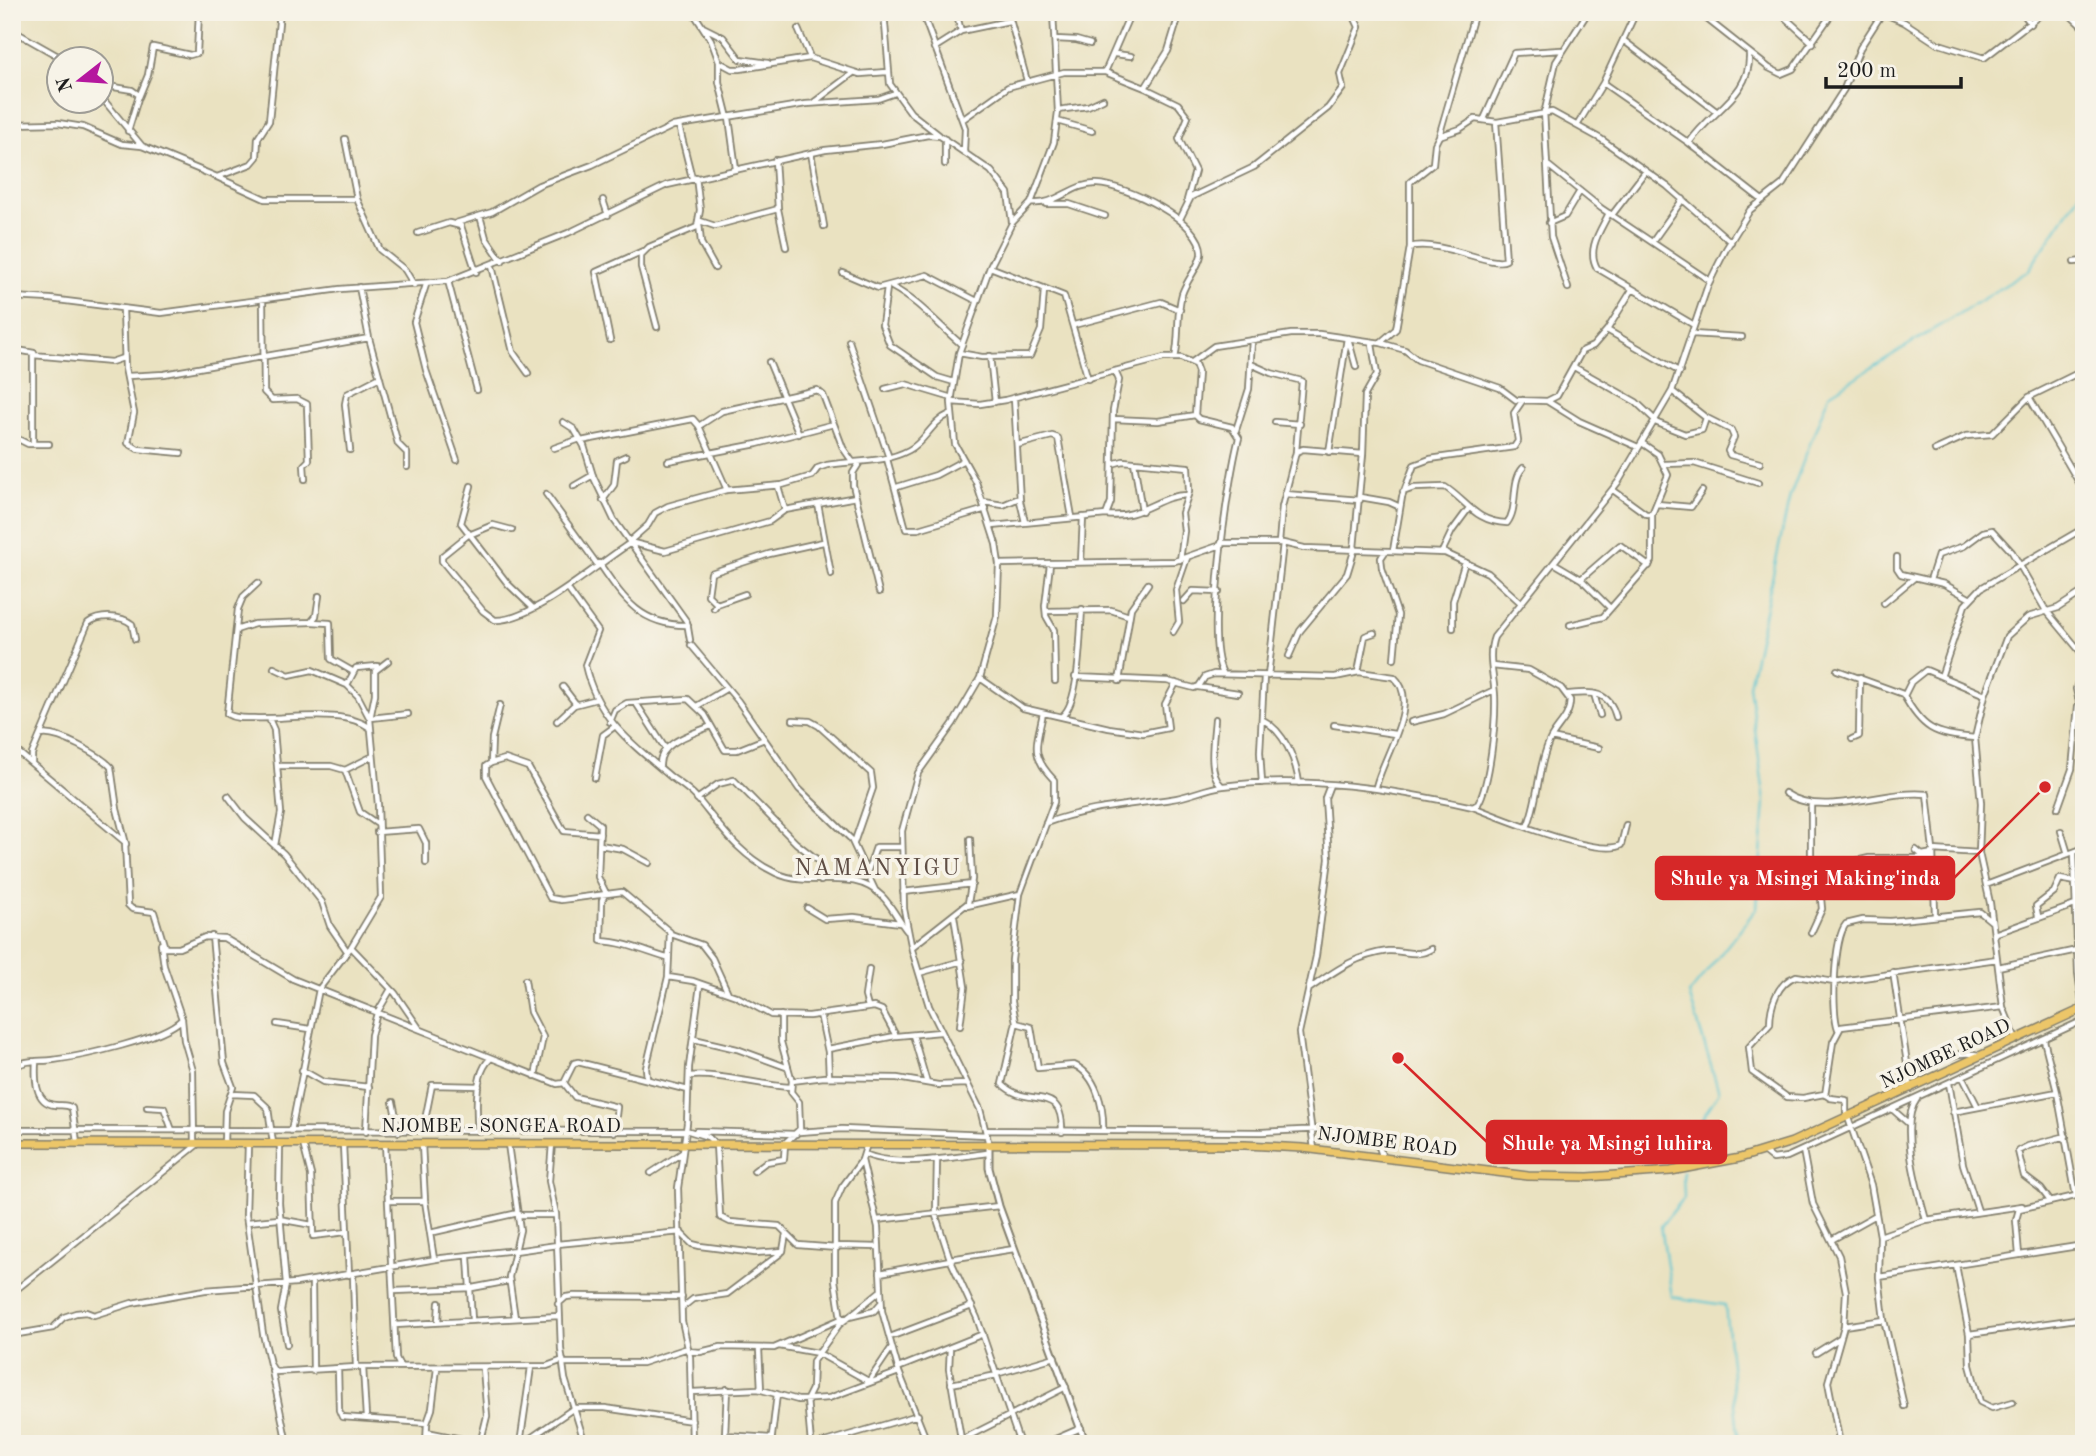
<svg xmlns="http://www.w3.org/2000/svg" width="2096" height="1456" viewBox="0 0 2096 1456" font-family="'Old Standard TT',serif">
<rect width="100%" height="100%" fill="#f7f3e8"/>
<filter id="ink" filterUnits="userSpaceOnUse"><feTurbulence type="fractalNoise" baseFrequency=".0143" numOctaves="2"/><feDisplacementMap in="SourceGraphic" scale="14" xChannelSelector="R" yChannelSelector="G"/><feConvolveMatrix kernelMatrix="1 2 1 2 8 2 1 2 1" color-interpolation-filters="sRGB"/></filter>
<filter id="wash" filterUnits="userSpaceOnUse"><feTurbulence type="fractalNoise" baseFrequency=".00686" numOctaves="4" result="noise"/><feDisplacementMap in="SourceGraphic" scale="28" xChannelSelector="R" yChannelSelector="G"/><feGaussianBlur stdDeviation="1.57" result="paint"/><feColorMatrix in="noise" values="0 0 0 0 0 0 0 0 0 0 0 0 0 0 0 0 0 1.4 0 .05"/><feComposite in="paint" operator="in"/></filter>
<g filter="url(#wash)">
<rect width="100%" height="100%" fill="#eae2c1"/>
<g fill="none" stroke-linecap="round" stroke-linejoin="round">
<path stroke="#59c5d2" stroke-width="2" d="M1682 1166 1681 1152 1719 1092 1689 994 1757 908 1765 802 1749 685 1790 496 1829 394 2028 271 2084 188
M1683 1172 1684 1198 1661 1226 1672 1297 1725 1305 1739 1444"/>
</g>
</g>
<g filter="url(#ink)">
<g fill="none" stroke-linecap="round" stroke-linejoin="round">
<defs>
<path id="minor" d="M693 12 711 40 719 62 732 69H740L810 58 860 74 887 72
M884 12 890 84 911 113 939 135
M922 12 965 128 964 151
M956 12 961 31
M1008 12 1027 81
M1287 12 1299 15 1304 12
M1698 12 1769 68 1781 74 1793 69 1833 12
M1779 12 1813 43
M2022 12 2031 24
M2067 12 2084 28
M1883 13 1904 22 1936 43 1984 58 2044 12
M703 27 723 37 740 59 768 63
M798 29 810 57
M12 30 65 60
M1055 39 1076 40 1090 44
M1623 40 1716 111
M934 48 961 31 1009 21
M1115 54 1131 56
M719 63V82L728 118
M1105 72 1131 12
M1603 83 1689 143 1762 200
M102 85 132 90 139 95 128 131
M1145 88 1178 104 1188 117 1179 139 1195 171 1187 200
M139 97 148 75 153 47 190 55 197 53 199 12
M102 98 142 146
M813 103 853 73
M1058 110 1088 106 1103 99
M1545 110 1556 62 1588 12
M1544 111 1551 237 1568 288
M729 118 736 169
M1484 119 1514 53 1561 50
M962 120 1008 87 1064 72H1105L1145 88 1168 51 1180 12
M1057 121 1092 131
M12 124 58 123 83 127 122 144 142 146 217 177 251 164 257 157 258 138 269 121 280 12
M1578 124 1603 83 1636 12
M679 126 692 178
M1439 136 1475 12
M345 139 357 199 380 250 405 270 414 285
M1689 143C1711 110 1752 95 1749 53
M811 153 824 226
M775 160 778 209 786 247
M945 164V139
M1549 166 1601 208 1710 281
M217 177 265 199H357
M603 200 608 215
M1031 203C1057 206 1072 183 1097 184 1124 185 1205 221 1201 255 1199 267 1186 281 1182 294 1176 314 1180 337 1175 358
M1047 204H1069L1105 216
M1609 213C1601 230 1586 249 1597 268L1694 325
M1612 215 1645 172
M480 216 486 238 502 261
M1180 219 1191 197 1254 167 1328 108 1343 88 1340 74 1359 27 1352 12
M700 221 715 226 778 209
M456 223 492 212 539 185 592 165 673 126 806 104 878 99 895 93
M699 223 701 243 715 268
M1549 223 1565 216 1580 191
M418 233 449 223 461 226 476 272
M1653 241 1683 199
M1410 247V182L1433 164 1435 144 1439 136 1460 129 1475 119 1497 122 1552 112 1601 139 1667 186 1731 242
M2074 262 2084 261
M492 266 513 352 528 373
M990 267 1064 296 1088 379
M843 273 878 288 927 275 977 301
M448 281 477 390
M426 285 414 322 426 370 457 460
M359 287 369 338 398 444 407 453V467
M892 287C920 302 938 325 962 345
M887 288 882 325 890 345 937 377 954 382
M12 297 50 299 161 313 340 289 448 281 568 233 667 185 825 150 882 144 928 135 940 136 991 171 1008 193 1012 222
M263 299 264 392 272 400 297 399 307 404 309 460 304 465 305 479
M123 309 125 368 134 413 128 443 138 449 181 453
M1074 325 1161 302 1180 310
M657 327 641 267V255L649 247 697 227 700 210 696 177
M1607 330 1680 372
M1692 334 1742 337
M1348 338 1356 367
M610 340 596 272 643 251
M849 341 889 458
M1381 342 1396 329 1410 247C1440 239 1492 268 1506 260L1496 122
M12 349 34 353
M959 353 982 357 1030 356 1041 330 1044 290
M990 356 995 402
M769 362 799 434
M1192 362 1214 346 1291 334H1319L1381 343 1405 350 1418 360 1500 388 1516 400 1547 401 1579 421 1638 447
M1251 364 1271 373 1302 381 1296 451
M1574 367 1636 402 1655 420
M128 376 164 374 369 338
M885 389 905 384 952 398
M1672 391 1705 417 1731 430 1734 437 1728 451 1730 455 1760 463
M2029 397 2084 491
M1014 398 1020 501 1025 522
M1547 401 1557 396 1582 351 1593 346 1607 330 1632 290
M951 402 980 404 1005 400 1164 358H1181L1195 364 1198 372 1195 415 1199 419 1232 427 1239 438C1228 479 1204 641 1223 673
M1113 419 1158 421 1195 415
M563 422 574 429 584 446 593 476 614 520 687 622 690 640
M1275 422 1300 424
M1655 422 1685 434 1702 430 1706 418
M699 426 722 411 817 390 823 395 843 448 852 461
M1236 430 1249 389 1252 340
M12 436 28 444H49
M581 441 693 419 699 426 727 490
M33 444V355L111 362 123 358
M1017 445 1052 436 1058 438 1072 517
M554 448 580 439
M350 450 345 404 347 394 380 377
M1935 450 1966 436 1992 434 2029 397 2084 370
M1329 452 1347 338
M887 459 906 529H918L986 509
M668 461 757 444 834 424
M860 462 853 473V485L879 592
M1134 462 1142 511
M1112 464 1123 461 1188 467 1189 492 1182 513 1184 531 1180 560
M1665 464 1694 463 1758 483
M471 486 461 523 508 584 533 608
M574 486 593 475
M778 486 785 510
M897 487 936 475 964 460
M1613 490 1646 514H1652
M1403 492 1414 488 1445 487C1467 501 1475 522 1507 523 1519 508 1510 482 1523 468
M546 494 597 564
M1285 494 1360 500
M1360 497 1389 502 1400 507
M603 500 614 485 617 460 626 456
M984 502 1003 505 1019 498
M818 504 831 574
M1657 504 1691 507 1702 491
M1106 515C1141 520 1159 494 1188 495
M992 526 1106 515 1111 502 1113 411 1119 380 1115 371
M468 535 442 556V561L483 611 495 620C534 621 598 563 632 542
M469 535 493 525 512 530
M631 540 648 525 655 513 668 506 726 490 782 485 812 476 818 468 827 465C854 460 883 464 909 450 926 441 931 422 950 414
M633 543 665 551 770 521 785 510 856 497
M1221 543H1283L1304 548 1445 553 1488 573 1520 602
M1279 543 1282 507 1296 452 1303 449 1363 454
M1354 548 1363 454 1365 395 1377 374 1372 344
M1393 551 1402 497 1414 465 1430 459 1514 447 1518 441 1514 413 1523 400
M1385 552 1381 558 1382 568 1398 615 1394 659
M1442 552 1452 531 1469 508
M1897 557V568L1901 574 1944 584 1969 598
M1081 562 1083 517
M599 563C623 598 640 626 688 625
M1554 563 1581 579 1609 607
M999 564 1175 561 1221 545
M1050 564 1045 606 1046 616 1054 630 1055 681
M1581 579 1620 545 1649 566
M1930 580 1938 555 1964 546 1983 532 1992 530 2012 552 2045 609 2084 656
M258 583 243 597 238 609 227 714C235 719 245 718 254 718 285 720 345 708 370 728
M567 588 598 631 585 665C597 719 632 744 671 777 679 783 689 789 696 797 721 827 739 856 776 873 813 890 851 866 882 896 892 906 898 920 907 931
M1184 601 1193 591 1219 592
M1884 603 1914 578
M717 604 745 594
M714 608 717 604 708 595 711 573 769 554 823 542
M1046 611 1111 610 1129 616
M312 622 330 623 331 659 352 671
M1570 625 1603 617 1652 561V514L1668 475 1658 454 1642 443
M1453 628V601L1465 562
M236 630 254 624 311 622 316 616 319 596
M1173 632 1179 622 1176 590 1187 558
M691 645 738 701 799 789 851 839 875 890
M1289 656 1300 631 1347 574 1355 548
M2084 663 2076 689 2084 723
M1492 666 1529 670 1561 688 1570 700C1570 719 1556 726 1549 742 1537 769 1539 800 1527 827
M274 668 289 675 312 670 347 685 358 696 370 719
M1837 670 1903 694C1922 729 1934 735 1975 738
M1358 672 1365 636 1374 633
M1942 674 1965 605 1981 588 2084 528
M1268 676 1283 543
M1075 677 1167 681 1194 688 1199 686 1205 677 1214 674 1335 677 1359 672 1394 677C1422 702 1382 758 1376 787
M980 678 1023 708 1109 728 1143 733 1168 728 1165 704 1176 683
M1119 681 1131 608 1148 584
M347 685 356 668 377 666
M563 687 576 704
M1198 687 1238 693
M1568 694C1592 692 1609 690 1616 717
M1594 694 1600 715
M1904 696 1911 682 1926 670 1985 695
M636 703 665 748
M500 705 492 738 491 763 486 766V776L550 898 561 900 622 892 670 932 668 977 646 1068 647 1078
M697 706 727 688
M1043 713C1037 744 1029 754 1054 780V802L1020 894 1012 960V1002L1016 1022 1002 1084C1028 1110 1063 1081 1062 1132
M1062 716C1080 703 1080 633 1082 609
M371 718 408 714
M1215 719C1214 736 1207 773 1221 785
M793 720 810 721 819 726 871 773 873 788 854 843
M1263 720C1284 731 1296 760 1299 783
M270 721 274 730 281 813 275 845
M557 721 574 705 597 699
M610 722 615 710 627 703 688 699 705 715 725 750H737L762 740
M1411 722 1444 714 1494 690
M1334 725 1395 734
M41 735C57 731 100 755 111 767L117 809 126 844
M1551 738 1599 748
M1852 739 1859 736 1860 677
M12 747 125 842 128 905 132 909 154 912 165 948H179L205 937 224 938 293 979 557 1084 564 1083 574 1063 578 1062 688 1090
M32 763V754L88 623C99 615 121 615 132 624L135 639
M491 763 505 759 528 767 564 831 600 834
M660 765C659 742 693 734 711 726
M278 766H331L345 770 360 812 376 823
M345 770 373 756
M595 778 603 735 614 727
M1262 783 1260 752 1264 676
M1785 793C1822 819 1884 789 1927 794L1933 850 1935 915
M228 796 245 818 284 854 322 902 330 926 347 951
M697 799 718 784 734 780 796 843 819 861 821 881
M1811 804V856L1819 877 1822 909 1811 933
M1473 807C1498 817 1600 858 1621 845L1626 825
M2058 808 2072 769 2078 706
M587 814 600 825 598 877 606 893 602 900 601 941C624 942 644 951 667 958
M1046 823C1086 808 1129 805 1171 799 1189 797 1205 788 1223 786 1307 775 1391 789 1473 807L1478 804C1490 783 1496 722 1495 696 1494 676 1487 656 1494 637L1619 481 1672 391 1708 285 1726 249 1750 210 1783 184 1844 89 1860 48 1883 12
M2061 831 2068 854
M377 832 419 829 426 843V863
M600 845 623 849 649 863
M1916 850 1922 855 1933 853
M1933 850 1979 853
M2074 852 2078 973 2083 1008
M868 870 876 847H902
M1817 870 1869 858H1933
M1986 885 2084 848
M903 892 972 884
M967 906 1020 894
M807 908 825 919 854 917 900 923
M954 916 965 987 960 1026
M2038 916 2036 906 2054 892 2060 879 2076 882
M671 934 702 945 712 958 728 993
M1994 934 2075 905
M212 936 224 1063 233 1087 225 1111 224 1143
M161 944 164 966 182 1019 184 1040 193 1071 194 1143
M351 947 395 993 419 1028
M912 947 968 903 972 879 970 839
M1998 967 2077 950
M1893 972 1911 1089
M919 973 962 961
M668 977 693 981 736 996 771 1015 809 1016 874 1007 882 1010 896 1036 940 1032
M525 980 530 1012 543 1037 535 1076
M1309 989C1335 971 1356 955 1388 951 1405 950 1416 958 1431 949
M868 1007 865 996 869 969
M820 1014 828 1052 829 1077
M1016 1023 1031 1027 1038 1068 1074 1065C1097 1075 1104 1108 1103 1131
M277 1024 310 1029
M1838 1029C1831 1011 1834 938 1846 924L1863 920 1890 921 1980 912 1991 921
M913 1035 927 1083
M694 1039 737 1049 786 1067
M2016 1039 2003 1007 1990 903 1979 853 1981 803 1975 738 1985 695 2007 636 2028 617 2058 608 2084 591
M2044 1040 2057 1092 2076 1196
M828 1049 895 1036
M36 1061C35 1076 34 1103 55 1105 62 1106 66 1104 72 1108L77 1142
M12 1070C23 1058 39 1062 53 1060 83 1056 163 1039 182 1019
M302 1070 323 1082 369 1087
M1909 1074C1931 1065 1955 1048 1979 1055
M689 1076C719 1073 758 1085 790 1087
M1962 1076 1978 1107
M792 1081 824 1077 897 1078 938 1085 967 1084
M564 1083 575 1097 617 1107 614 1132
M1949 1083 1963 1164 1978 1211
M12 1086H14
M232 1094 254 1095 268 1108 273 1143
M1825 1095 1833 1042 1841 1027 2003 1007
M1917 1099C1898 1124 1918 1191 1926 1220
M393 1102 399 1132
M147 1107 164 1108 172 1130
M1892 1109 1908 1123
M1953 1112 2057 1092
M12 1130 689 1131 708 1137 716 1144 720 1217 730 1222 779 1226 798 1245 837 1248
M986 1130 1262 1132 1322 1129 1367 1138 1379 1147 1383 1158
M291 1131 319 989 351 947 381 897 378 805 370 719 375 694V671L388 661
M429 1131 426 1115 432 1085 479 1086
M478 1131C476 1110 474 1074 490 1059
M696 1131 796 1134
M366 1132 371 1035 377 1013 391 989
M799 1132 842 1129 987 1135
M280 1143 279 1203 286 1284 281 1311 287 1344
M385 1143 396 1358 400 1366
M248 1144 246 1215 263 1334 270 1364 275 1372 356 1367 547 1366 563 1360
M303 1144 311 1175 313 1236 346 1232
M343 1144 349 1275
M422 1144 425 1201 434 1259
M508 1144 520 1230 509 1277 515 1318
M552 1144 549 1181 556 1214 561 1349 565 1379 585 1444
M989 1145 980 1109 929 1006 912 950 904 909 902 831 918 773 953 724 980 678 997 616 999 564 996 544 976 482 955 444 951 402 959 353 990 267 1012 223 1031 203 1054 142 1058 112 1053 12
M1314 1149 1299 1033 1316 956 1329 859 1325 798 1330 785
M1803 1150 1813 1204 1839 1256 1846 1292 1844 1326 1828 1382 1840 1444
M1763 1151 1773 1159 1787 1157 2084 1020
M865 1154C895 1168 955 1157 988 1153
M862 1160 878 1227 882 1311 899 1372 928 1444
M754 1171 766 1162 784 1159 785 1143 800 1129 799 1102 791 1092 792 1081 781 1042V1015
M651 1173 682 1153
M388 1201H425
M2050 1201 2041 1189 2024 1176 2018 1151 2028 1146 2066 1136
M936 1212 937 1159
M935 1213 950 1259 977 1318 1020 1444
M518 1215H556
M877 1220 999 1206
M247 1222 279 1219 312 1225
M430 1233 518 1213
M682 1234 692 1244 700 1246 755 1253 783 1251 786 1234
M1880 1236 1926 1220 2022 1206
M1833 1239 1876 1215
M557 1244 681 1232
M837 1246 879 1247
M515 1251 557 1245
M2019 1255 2016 1220 2019 1209 2084 1194
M468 1257 472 1320
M950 1259 1014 1249
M1956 1265 1969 1334 2084 1318
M880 1273 950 1260
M353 1275 356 1367
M1879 1277 2084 1245
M312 1281 313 1371
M394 1291 472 1288 509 1281
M12 1293 197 1145
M558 1304 566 1297 574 1296 682 1297
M683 1307 693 1299 727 1294 781 1253
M841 1319 835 1280V1203L842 1187 862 1160 867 1144
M438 1322 439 1303
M395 1325 559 1316
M1844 1326 1884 1320
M1969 1334 1970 1365 1980 1402 1992 1408 2013 1402
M12 1335 53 1328 64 1317 76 1313 86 1312 94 1315 132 1303 205 1290 296 1283 442 1258 516 1250
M890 1337 972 1306
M779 1346 818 1353 870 1382
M950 1348 949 1369 961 1439
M759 1349 761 1390
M688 1351 700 1352 721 1347 774 1348 841 1319 874 1311 880 1304
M1816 1353 1840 1338
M563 1363H642L688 1348
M363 1367 366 1417
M338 1368 339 1410 342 1417 427 1423
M898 1368 983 1334
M272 1371 287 1444
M996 1374 1055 1357
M869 1381 892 1347
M951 1384 997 1375
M727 1389 725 1435 771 1438
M692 1392 758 1389 798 1400 829 1398 899 1372
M1904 1406 1884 1320 1879 1277 1880 1236 1871 1185 1846 1112V1100L1830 1098 1824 1094 1803 1098 1787 1097 1752 1072 1749 1047 1770 1024C1770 1006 1777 983 1796 976L1834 982 1997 959
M427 1432 481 1443
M847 1437 848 1444
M426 1444 427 1423 432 1409 437 1368
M480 1444 487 1416 483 1368
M520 1444 531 1367
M522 1444 574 1408H605L692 1421
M692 1444 690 1357 682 1321 678 1188 687 1123 689 1067 700 985
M771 1444 777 1394
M811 1444 807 1399 812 1389 813 1361 839 1325 879 1292
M818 1444 918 1415
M953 1444 1066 1387
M1044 1444 1081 1428"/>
<path id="tertiary" d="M989 1145V1168L999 1206 1086 1444"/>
<path id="trunk" d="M12 1143 1245 1145 1303 1148 1528 1176 1588 1177 1671 1171 1740 1158 1792 1142 2084 1008"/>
</defs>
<use href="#minor" stroke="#837f6e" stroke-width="8"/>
<use href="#tertiary" stroke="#837f6e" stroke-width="9"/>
<use href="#trunk" stroke="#837f6e" stroke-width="10"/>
<use href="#minor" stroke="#fff" stroke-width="4.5"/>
<use href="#tertiary" stroke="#fff" stroke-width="5"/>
<use href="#trunk" stroke="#ecc669" stroke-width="7"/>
</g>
</g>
<g text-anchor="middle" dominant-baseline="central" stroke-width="7" stroke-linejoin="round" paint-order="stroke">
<g font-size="19" fill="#1c1c1c" stroke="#f7f3e8">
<text transform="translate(1946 1055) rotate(-25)">NJOMBE ROAD</text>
<text x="501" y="1127">NJOMBE - SONGEA ROAD</text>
<text transform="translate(1387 1143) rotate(7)">NJOMBE ROAD</text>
</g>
<g font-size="23" letter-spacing="2" fill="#5f4e45" stroke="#f7f3e8">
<text x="878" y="868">NAMANYIGU</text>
</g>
</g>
<path fill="none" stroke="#d62828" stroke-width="2.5" d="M2045 787L1954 878M1398 1058L1487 1142"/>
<g fill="#d62828" stroke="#f7f3e8" stroke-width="2.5">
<circle cx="2045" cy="787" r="7"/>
<circle cx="1398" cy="1058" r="7"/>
</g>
<g fill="#d62828" stroke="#d62828" stroke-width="2.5">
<rect x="1656" y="857" width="298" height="42" rx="7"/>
<rect x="1487" y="1121" width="239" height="42" rx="7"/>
</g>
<g font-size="21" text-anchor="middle" font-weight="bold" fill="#fff">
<text x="1805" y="885">Shule ya Msingi Making'inda</text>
<text x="1607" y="1150">Shule ya Msingi luhira</text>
</g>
<rect width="2096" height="1456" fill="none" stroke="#f7f3e8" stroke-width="42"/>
<g transform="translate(80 80) rotate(253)"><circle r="33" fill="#f7f3e8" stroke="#9f9d96" stroke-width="2"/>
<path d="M0-5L12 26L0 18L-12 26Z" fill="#b5179e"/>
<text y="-10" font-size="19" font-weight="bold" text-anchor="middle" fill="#1c1c1c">N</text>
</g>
<path d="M1826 77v10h135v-10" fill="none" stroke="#1c1c1c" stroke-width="3.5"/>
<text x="1837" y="77" font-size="21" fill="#1c1c1c" stroke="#f7f3e8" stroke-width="5" paint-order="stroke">200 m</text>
</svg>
